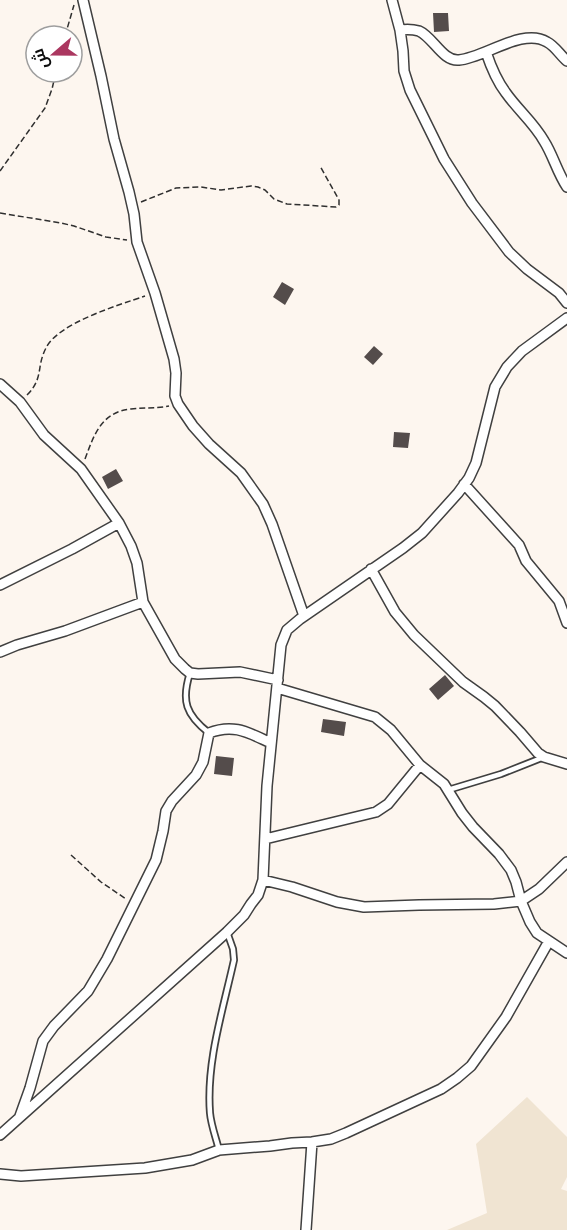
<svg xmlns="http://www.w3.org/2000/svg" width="567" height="1230" viewBox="0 0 567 1230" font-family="'PT Serif',Cairo,serif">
<rect width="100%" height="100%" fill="#fdf6ef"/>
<path fill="#f0e4d2" d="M527 1097 567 1137V1177L561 1189 567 1191V1230H447L487 1213 476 1144Z"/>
<path fill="#544c4b" d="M433 13H448L449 31 434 32Z
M282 282 294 289 285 305 273 297Z
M374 346 383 354 373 365 364 357Z
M394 432 410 433 408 448 393 447Z
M116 469 123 481 108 489 102 477Z
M445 675 454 686 438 700 429 689Z
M323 719 346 722 344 736 321 732Z
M216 756 234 758 232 776 214 774Z"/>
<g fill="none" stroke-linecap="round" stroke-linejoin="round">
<defs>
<path id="service" d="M190 673C181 701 186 715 209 733
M448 790 501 774 544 757
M219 1150C216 1138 211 1125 210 1113 206 1062 223 1010 234 960L233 949 227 932"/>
<path id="minor" d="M83 0 101 76 114 139 129 192 134 214 137 242 155 293 174 359 176 373 175 396 178 404 193 426 209 444 241 473 263 504 272 524 304 616
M392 0 400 30 403 51 404 71 410 90 444 159 472 203 509 252 527 269 559 293 567 303
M400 30C407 29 412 29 419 31 433 37 443 62 459 60 484 58 523 27 547 42 555 46 560 55 567 61
M486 52C491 67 496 80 506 93 518 110 534 123 544 141 553 155 557 172 567 187
M0 384 20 402 44 435 81 469 119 523 131 546 137 563 143 602 175 659 185 669 190 673 198 674 240 672 278 680
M464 484 519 545 526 561 559 601 567 623
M371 569 395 612 414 635 463 682 484 697 495 706 520 732 538 753 544 757 567 764
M0 585 72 549 119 523
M0 652 17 645 65 631 143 602
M277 688 375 717 391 730 420 765 444 784 462 813 473 827 499 854 511 870 516 882 521 901 530 922 537 933 567 953
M265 839 376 812 388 804 420 765
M263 880 292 887 337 902 364 907 419 905 494 904 521 901 539 889 567 862
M20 1116 30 1088 43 1041 54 1026 88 991 107 959 156 860 163 831 166 811 172 801 196 775 203 762 209 733C234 723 249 733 271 743
M0 1135 227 932 244 915 251 904 258 895 263 880 267 786 281 645 287 630 300 619 403 548 422 533 458 493 469 478 476 463 495 387 507 367 522 351 567 318
M0 1174 21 1176 145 1168 192 1160 219 1150 270 1146 292 1143 312 1142 331 1139 346 1133 441 1089 457 1078 471 1066 506 1017 549 941
M306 1230 312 1142"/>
</defs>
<use href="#service" stroke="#404040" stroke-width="8"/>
<use href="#minor" stroke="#404040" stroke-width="12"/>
<path stroke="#2f2f2f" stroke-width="1.5" stroke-dasharray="6 3" stroke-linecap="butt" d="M65 36 74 5
M0 171 45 108 52 89 56 72
M141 202 176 188 201 187 221 190 251 186 258 187 265 190 274 199 287 204 336 207 339 205V200L320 166
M0 213 61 223 74 226 106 237 127 240
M27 395C44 378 36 367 46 348 58 323 119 305 145 296
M85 459C94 435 101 412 131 409 144 407 156 409 169 406
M71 855 101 882 126 899"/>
<use href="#service" stroke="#fff" stroke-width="4.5"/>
<use href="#minor" stroke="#fff" stroke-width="9"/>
</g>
<g transform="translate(54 54) rotate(250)"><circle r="28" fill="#ffffff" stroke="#9e9e9e" stroke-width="1.5"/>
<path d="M0-4.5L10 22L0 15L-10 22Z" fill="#ab3760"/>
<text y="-9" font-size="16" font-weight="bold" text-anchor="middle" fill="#0d0d0d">ش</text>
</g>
</svg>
